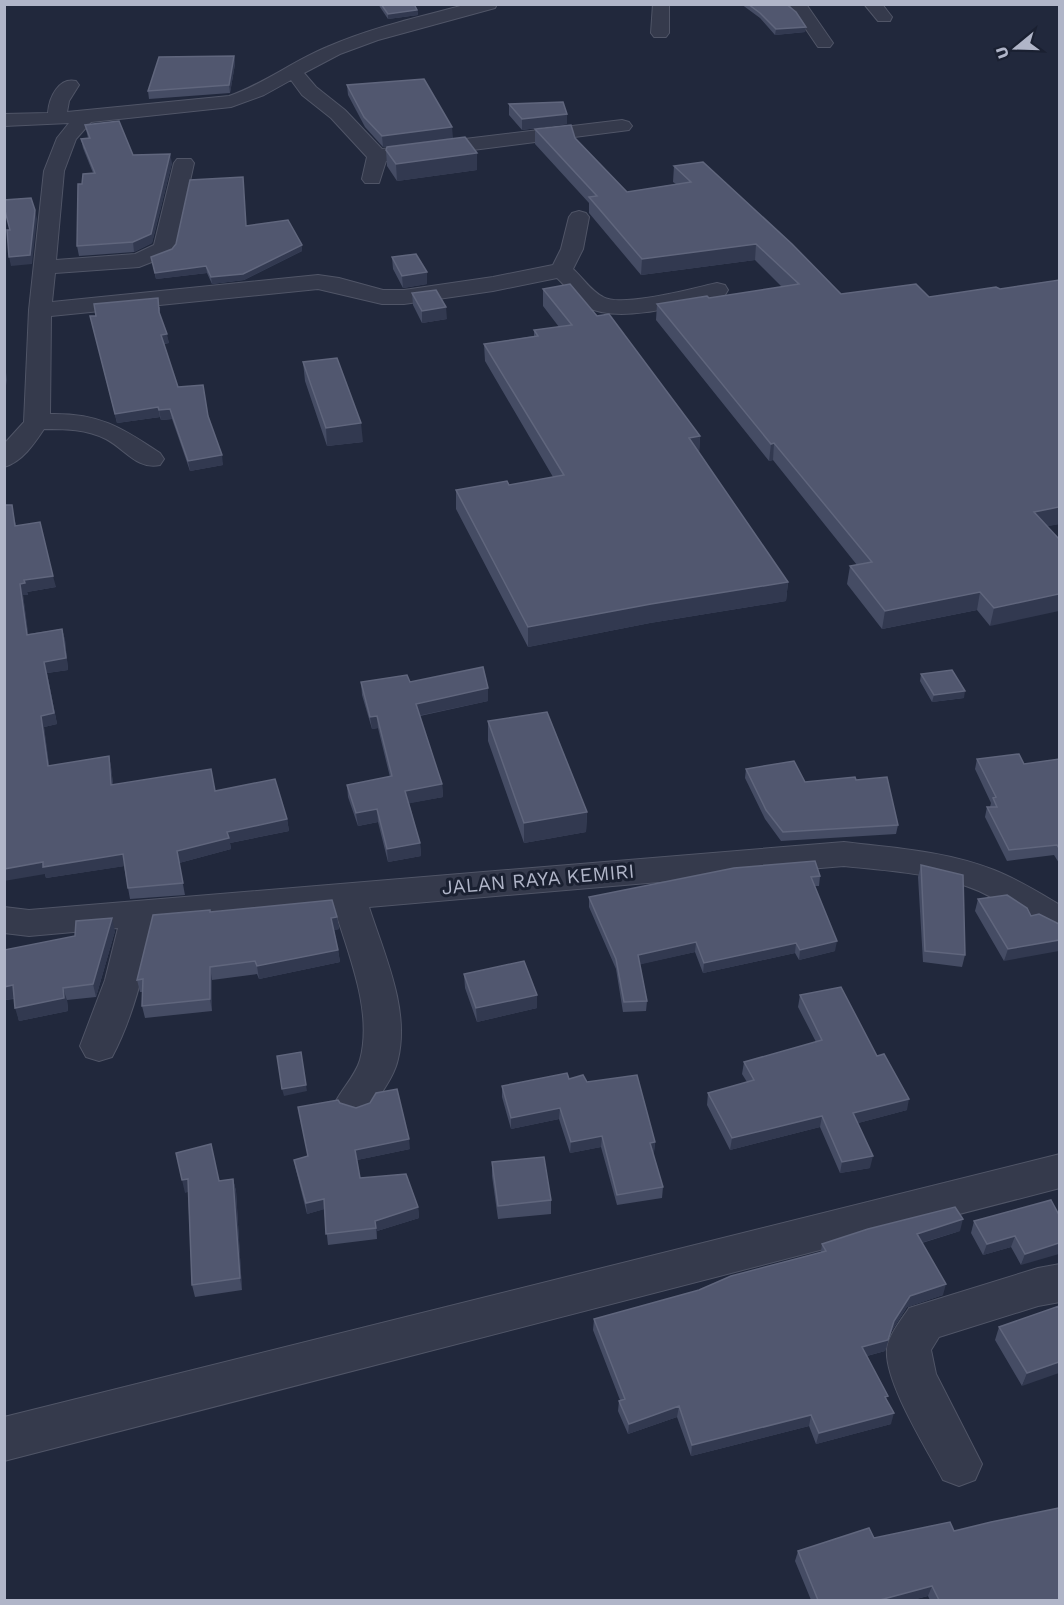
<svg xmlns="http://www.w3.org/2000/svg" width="1064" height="1605" viewBox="0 0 1064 1605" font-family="'Work Sans',sans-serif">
<rect width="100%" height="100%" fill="#21283c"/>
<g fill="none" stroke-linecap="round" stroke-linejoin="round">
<defs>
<path id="minor" d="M468 4H497L495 8 378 40 340 54 304 73 316 87 345 110 382 149 622 120 629 122 632 126 629 130 386 161 379 183H365L362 179 367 157 331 118 302 95 291 80 264 95 231 107 91 122 76 139 64 171 56 260 135 254 154 245 174 163 177 159H191L194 163 175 249 172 254 139 267 55 273 52 302 318 275 339 278 383 290H404L493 277 553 265 561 249 569 217 572 213 579 211 586 213 589 217 583 249 573 269C583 278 591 291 603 297 622 308 694 288 717 283L725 285 728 290 725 295C690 303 620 325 587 307 575 300 567 287 557 278L493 291 404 304H382L318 289 51 316 50 414C99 413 121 427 160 453L164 459 160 465C137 470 125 449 106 439 86 429 66 429 44 429 34 444 22 462 4 467V444L24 422 29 310 44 171 57 138 69 123 4 126V114L48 113C49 97 59 77 76 81L79 85 69 101 67 112 229 96C264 84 293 61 327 47 372 27 420 17 468 4Z
M653 4H669V33L666 37H654L651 33Z
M789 4H806L833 43 830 47H818Z
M864 4H882L892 17 890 21H878Z
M844 842C894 848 946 851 994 870 1017 879 1038 892 1060 905V935C1031 926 1007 904 979 891 937 873 889 871 844 866L369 907C384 954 410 1009 398 1059 394 1078 379 1095 370 1112L356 1117 342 1112 336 1101C343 1088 356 1074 360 1060 373 1012 349 956 335 910L154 925C144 969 134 1016 112 1057L99 1061 86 1057 80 1046 105 980 118 928 29 936 4 933V907L29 910Z
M1060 1154V1188L4 1461V1417Z
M1060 1264V1302L1038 1306 939 1337 931 1350 936 1374 982 1464 975 1480 959 1486 943 1480C927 1449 884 1382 887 1349 888 1336 902 1319 909 1308L1038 1268Z"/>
</defs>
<use href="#minor" stroke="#505567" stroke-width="2"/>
<use href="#minor" fill="#353a4c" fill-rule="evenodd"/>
</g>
<path fill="#454c64" d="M378 4H414L417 10 418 15 388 19Z
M741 4H786L806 27 805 32 775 35 760 18Z
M234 56 235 64 230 93 149 99 148 91Z
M347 85 453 138 383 147 365 127 348 95Z
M509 104 567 124 522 130 509 115Z
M85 125 133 155 172 163 152 243 134 252 79 256 77 246 82 184 93 173 83 148 81 139 88 138Z
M535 129 575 138 627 192 676 184 673 182 674 166 841 294 929 297 1000 289 1059 280V524L1047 526 990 626 977 610 882 629 847 584 850 566 857 565 773 460 769 461 656 320 657 304 709 298 782 287 755 260 641 275 589 213V203L535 144Z
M386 150 477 170 397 181 387 166Z
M246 226 302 245V251L244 280 212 284 207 273 156 279 151 257Z
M392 257 427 284 403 288 393 269Z
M543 289 700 436 699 453 788 582 786 601 650 623 528 647 456 509V490L509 485 553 477 485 361 484 344 534 336V330L559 327 543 306Z
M412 293 447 319 422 323 413 305Z
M160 307V315L169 343 164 344 178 387 208 416 223 465 190 471 172 419 161 420 160 417 117 423 90 316H96Z
M303 362 363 442 327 446 305 381Z
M14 516 16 526 56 587 27 592 28 595H23L28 634 62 629 65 640 68 670 47 673 57 724 44 727 49 766 109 756 111 767 113 784 215 791 287 819 289 831 230 843 231 849 179 863 185 895 130 899 124 866 46 878 45 874Z
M921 674 964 698 932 702 920 681Z
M361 682H410L488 701 420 716 442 784 443 797 409 803 420 843 421 856 388 862 378 822 358 826 348 797 347 785 390 777 378 728 372 729 362 695Z
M488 721 587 812 586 832 524 843 488 741Z
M977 759 1024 764 1059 759V863L1054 855 1007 861 985 817 987 807H990L991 803 975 769Z
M746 769 805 782 856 780 898 825 896 834 781 841 765 819 745 778Z
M921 865 965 955 962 967 923 962 918 877Z
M820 876 819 886H815L835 951 799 960 795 953 703 973 695 952 640 964 647 1001 646 1011 623 1012 616 969 589 907V897Z
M978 899 1031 916 1004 961 975 911Z
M210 912 337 917 339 929 334 930 338 950 340 962 259 979 257 974 212 980V1011L145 1018 142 1006V992H140L137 980Z
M115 931 96 997 67 1000 68 1011 19 1021 14 999 4 1000V950Z
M464 974 537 1008 477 1022 465 988Z
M800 995 877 1056 907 1110 858 1123 870 1168 840 1173 820 1127 730 1150 707 1105 708 1093 747 1082 742 1074 744 1062 816 1042 798 1007Z
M569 1079 587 1082 655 1142 654 1152 653 1153 663 1187 662 1198 617 1205 601 1147 570 1153 559 1119 511 1129 502 1097V1086Z
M340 1103 410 1149 357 1160 360 1178 418 1207 419 1218 377 1231V1239L328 1245 324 1209 307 1214 296 1170 294 1160 307 1156Z
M492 1162 551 1200V1214L498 1219 492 1176Z
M233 1179 236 1191 242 1290 195 1297 192 1285 188 1192 185 1193 219 1181Z
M1051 1200 1021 1265 1011 1247 983 1255 971 1233 974 1221Z
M960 1231 922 1243 943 1295 907 1307 891 1332 885 1351 867 1356 887 1400 891 1424 816 1444 809 1426 691 1456 677 1417 628 1434 618 1411 619 1401 620 1400 593 1330 594 1319 699 1290 821 1252 822 1244Z
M1059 1306 1022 1386 995 1340 999 1327Z
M954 1531 1059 1600H930L928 1596 912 1600H811L795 1561 798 1551 874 1538Z"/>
<path fill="#323950" d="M417 10 418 15 388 19V14Z
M806 27 805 32 775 35 776 29Z
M234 56 235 64 230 93 229 85Z
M567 114V124L522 130V119Z
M452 127 453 138 383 147 382 136Z
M477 153V170L397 181 396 164Z
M170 154 172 163 152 243 134 252 133 242Z
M35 210 37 219 32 264 11 266 9 257Z
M756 244 755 260 641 275 642 259Z
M302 245V251L244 280 212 284 211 277Z
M206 266 207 273 156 279 155 273Z
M427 272V284L403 288 402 276Z
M446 307 447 319 422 323V311Z
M167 334 169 343 162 344 161 335Z
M6 372 7 380 4 397V379Z
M158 407 160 417 117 423 115 414Z
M170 409 172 419 161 420 159 410Z
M361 423 363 442 327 446 326 428Z
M700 436 699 454 689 438Z
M774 443 773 460 769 461 771 444Z
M222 455 223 465 190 471 188 461Z
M1059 507V524L1030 530 1034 512Z
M53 576 56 587 27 592 24 580Z
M788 582 786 601 650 623 528 647V627L651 604Z
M25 583 28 595H23L30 646 27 635 20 584Z
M980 592 977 610 882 629 885 611Z
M1059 594V611L990 626 994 608Z
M62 629 65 640 68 670 47 673 57 724 44 727 51 778 48 766 41 716 44 662Z
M488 688V701L417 716 416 704Z
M965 691 964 698 932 702 934 695Z
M377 716 378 728 372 729 370 717Z
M109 756 111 767 114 796 111 785Z
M442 784 443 797 406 804 405 791Z
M377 809 378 822 358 826 356 813Z
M587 812 586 832 524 843V823Z
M287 819 289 831 230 843 231 849 179 863 185 895 177 851 227 832Z
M420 843 421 856 388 862 387 849Z
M123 854 125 866 46 878 45 874 4 881V869L43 862Z
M337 917 339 929 332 931 331 918Z
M112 918 115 931 96 997 93 984Z
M1059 940V951L1004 961 1008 949Z
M837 941 835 951 799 960 800 950Z
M696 942 695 952 638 965V955Z
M796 943 795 953 703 973 704 963Z
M338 950 340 962 259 979 257 966Z
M210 967 212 980V1011L210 999Z
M13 985 17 998 4 1000V987Z
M63 988 67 1000 68 1011 19 1021 15 1008Z
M537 995V1008L477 1022 476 1008Z
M306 1085 307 1091 284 1096 282 1089Z
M909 1099 907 1110 851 1125 853 1113Z
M560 1108 559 1119 511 1129V1118Z
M822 1116 820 1127 730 1150 732 1138Z
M602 1136 601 1147 570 1153 571 1142Z
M409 1139 410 1149 357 1160 355 1150Z
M655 1142 654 1152 649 1154 650 1143Z
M873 1156 870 1168 840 1173 842 1162Z
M188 1179 191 1191 185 1193 182 1180Z
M233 1179 236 1191 242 1290 240 1278Z
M324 1199 325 1209 307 1214 306 1203Z
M418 1207 419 1218 377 1231V1239L375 1221Z
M963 1219 960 1231 914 1245 917 1234Z
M1015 1236 1011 1247 983 1255 987 1244Z
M1059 1243V1254L1021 1265 1025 1254Z
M946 1284 943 1295 907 1307 891 1332 885 1351 859 1358 862 1347 894 1321 910 1296Z
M1059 1362V1373L1022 1386 1027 1373Z
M679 1406 677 1417 628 1434 629 1424Z
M894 1413 891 1424 816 1444 819 1433Z
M811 1415 809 1426 691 1456 692 1445Z
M932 1586 928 1596 912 1600H880Z"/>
<path fill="#51576f" stroke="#60667d" stroke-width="1.5" d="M381 4H414L417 10 388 14Z
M748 4H786L796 12 806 27 776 29 760 13Z
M234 56 229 85 148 91 159 57Z
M424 79 452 127 382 136 364 117 347 85Z
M563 102 567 114 522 119 509 104Z
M119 121 133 155 170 154 151 234 133 242 77 246 78 184H82L83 174 95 173 81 139 90 138 85 125Z
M571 125 575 138 627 192 691 182 674 166 703 162 792 244 841 294 916 284 929 297 996 287 1000 289 1059 280V507L1034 512 1059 539V594L994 608 980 592 885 611 850 566 872 562 774 443 771 444 657 304 707 296 709 298 799 284 756 244 642 259 589 197 597 196 535 129Z
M465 137 477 153 396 164 386 150 387 147Z
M243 177 246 226 288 220 302 245 243 274 211 277 206 266 155 273 151 257 172 249 176 244 190 180Z
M31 198 35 210 30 255 9 257 7 230H10L4 207V200Z
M416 254 427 272 402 276 392 257Z
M570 284 597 316 609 314 700 436 689 438 788 582 651 604 528 627 456 490 507 481 509 485 564 475 484 344 538 336 534 330 572 325 543 289Z
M436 290 446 307 422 311 412 293Z
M158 298 159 312 167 334 161 335 178 387 203 385 208 416 222 455 188 461 170 409 159 410 158 407 115 414 90 316H96L94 304Z
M337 358 361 423 326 428 303 362Z
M4 505H12L15 526 40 522 53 576 24 580 25 583 20 584 27 635 62 629 66 658 44 662 54 713 41 716 48 766 109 756 111 785 211 769 215 791 275 779 287 819 227 832 229 838 177 851 183 883 128 888 123 854 43 867V862L4 869Z
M483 667 488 688 416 704 442 784 405 791 420 843 387 849 377 809 356 813 347 785 392 776 377 716 370 717 361 682 407 675 410 682Z
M952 670 965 691 934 695 921 674Z
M547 712 587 812 524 823 488 721Z
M1019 754 1024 764 1059 759V848L1057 845 1009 850 987 807H997L993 798 996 797 977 759Z
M794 761 805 782 855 777 856 780 887 777 898 825 783 832 766 810 746 769Z
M815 861 820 876 811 877 837 941 800 950 796 943 704 963 696 942 638 955 647 1001 624 1002 616 959 589 897 734 868Z
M921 865 963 875 965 955 925 951Z
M1007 895 1027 908 1031 916 1039 914 1059 924V940L1008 949 978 899Z
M332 900 337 917 331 918 338 950 257 966 255 961 210 967V999L142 1006 143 979 137 980 153 915 210 910V912Z
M112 918 93 984 63 988 64 998 15 1008 13 985 4 987V950L75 936 76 921Z
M524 961 537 995 476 1008 464 974Z
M841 987 877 1056 884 1054 909 1099 853 1113 873 1156 842 1162 822 1116 732 1138 708 1093 754 1080 744 1062 822 1040 800 995Z
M301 1052 306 1085 282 1089 277 1056Z
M567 1073 569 1079 583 1075 587 1082 637 1075 655 1142 650 1143 663 1187 617 1195 602 1136 571 1142 560 1108 511 1118 502 1086Z
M397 1089 409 1139 355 1150 360 1178 406 1174 418 1207 375 1221 376 1228 326 1234 324 1199 306 1203 294 1160 308 1156 298 1107 338 1100 340 1103 356 1108 370 1103 376 1093Z
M211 1144 219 1181 233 1179 240 1278 192 1285 188 1179 182 1180 176 1153Z
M544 1157 551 1200 498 1206 492 1162Z
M1051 1200 1059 1215V1243L1025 1254 1015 1236 987 1244 974 1221Z
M955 1207 963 1219 917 1234 946 1284 910 1296 894 1321 888 1340 862 1347 888 1396 885 1397 894 1413 819 1433 811 1415 692 1445 679 1406 629 1424 619 1401 625 1399 594 1319 699 1290 731 1276 826 1251 822 1244 868 1229Z
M1059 1306V1362L1027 1373 999 1327Z
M1059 1508V1600H939L932 1586 880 1600H818L798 1551 869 1528 874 1538 950 1522 954 1531 991 1522Z"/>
<g text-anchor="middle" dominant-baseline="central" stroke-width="6" stroke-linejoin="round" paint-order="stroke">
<g font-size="20" fill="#b0b5c8" stroke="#1a2031">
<text transform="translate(538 879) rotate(-5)">JALAN RAYA KEMIRI</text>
</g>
</g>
<rect width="1064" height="1605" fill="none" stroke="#b0b5c8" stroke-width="12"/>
<g transform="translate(1016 48) rotate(251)" stroke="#1a2031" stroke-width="4.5" paint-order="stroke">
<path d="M0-4.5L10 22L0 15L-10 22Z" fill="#b0b5c8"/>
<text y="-9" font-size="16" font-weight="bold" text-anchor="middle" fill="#b0b5c8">U</text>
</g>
</svg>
